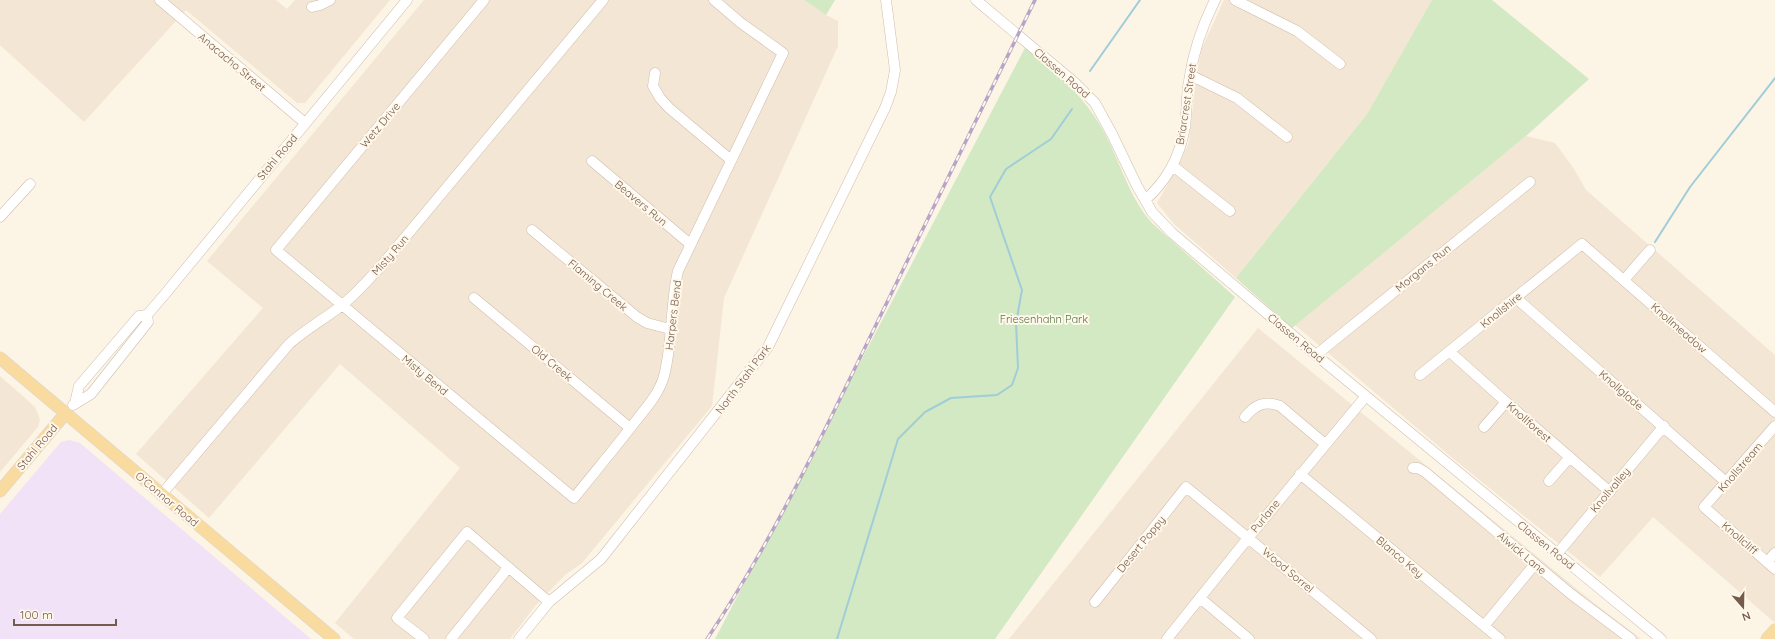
<svg xmlns="http://www.w3.org/2000/svg" width="1775" height="639" viewBox="0 0 1775 639" font-family="Quicksand,sans-serif">
<rect width="100%" height="100%" fill="#fcf4e5"/>
<path fill="#f4e6d4" d="M0 0H276L287 9 295 0H390L305 103H297L186 10 84 122 0 45Z
M424 0H804L826 15 838 21V46L724 298 712 406 582 563 565 575 536 605 510 639H354L335 623 460 468 340 364 209 518 136 454 263 308 207 261Z
M1224 0H1432L1367 114 1236 278 1174 224 1157 203 1181 161 1189 141 1197 71 1202 48Z
M1526 136 1555 143 1574 169 1586 190 1775 355V620L1774 622 1653 517 1600 577 1456 461 1295 325Z
M1258 328 1594 603 1641 639H1009Z
M0 376 35 407 40 419 38 427 0 472Z"/>
<path fill="#f1e2f8" d="M70 440 80 443 311 639H0V514L61 442Z"/>
<path fill="#d2e9c4" d="M804 0H835L826 15Z
M1432 0H1492L1589 79 1526 136 1292 328 1236 278 1367 114Z
M1026 46C1056 73 1086 97 1105 134 1121 164 1129 197 1152 223L1235 297 995 639H715Z"/>
<g fill="none" stroke-linecap="round" stroke-linejoin="round">
<path stroke="#a0cdd7" stroke-width="2" d="M1090 71 1140 0
M1655 242 1690 187 1775 78
M837 639 898 439 925 412 951 398 997 395 1012 385 1018 368 1016 323 1022 290 990 197 1006 169 1051 139 1072 109"/>
<defs>
<path id="minor" d="M160 0 305 123
M484 0 276 250 574 498C594 473 615 448 635 422 646 408 659 394 664 376 673 342 670 305 678 271L783 53 741 23 714 0
M976 0 1074 82 1095 103 1112 134 1137 186 1152 212 1172 233 1316 355 1661 639
M1235 0 1297 31 1340 64
M312 7 320 5 330 0
M655 73 653 86 660 98 669 108 731 160
M1190 75 1237 98 1287 137
M592 161 690 244
M1173 166 1230 211
M1145 200C1167 181 1180 156 1185 127 1187 112 1186 96 1189 81 1193 52 1202 26 1215 0
M0 217 30 184
M532 230 637 317 647 323 670 329
M1624 280 1650 250
M474 298 630 428
M1516 298 1726 482
M1450 352 1506 402 1610 492
M1316 355 1530 182
M1420 375 1582 244 1775 412
M75 403 79 386 139 316 147 315 165 294 407 0
M73 405 91 394 148 322 147 315
M1245 417C1255 405 1264 400 1280 406L1325 444
M1775 426 1704 507 1775 569
M1484 427 1506 402
M1413 468H1418L1425 472 1571 594 1631 639
M1300 474 1500 639
M1549 481 1570 457
M161 495 289 344C305 330 324 319 341 306 356 294 369 279 382 265L603 0
M1557 554 1664 426
M1767 562 1775 553
M1200 598 1249 639
M1095 602 1186 487 1371 639
M1484 626 1535 564
M424 639 397 618 467 532 549 602
M451 639 508 568
M519 639 549 602 601 559 768 347 885 108 891 92 895 70 886 0
M1167 639 1248 538 1366 396"/>
<path id="major" d="M0 358 334 639
M0 491 65 414
M1767 639 1775 630"/>
</defs>
<use href="#minor" stroke="#cebcac" stroke-width="11"/>
<use href="#major" stroke="#dbd4d0" stroke-width="13"/>
<use href="#minor" stroke="#fff" stroke-width="10"/>
<use href="#major" stroke="#f9db9f" stroke-width="12"/>
<defs>
<path id="rail" d="M707 639C772 542 822 436 873 331 927 221 981 110 1035 0"/>
</defs>
<use href="#rail" stroke="#b7a4c6" stroke-width="3.5"/>
<use href="#rail" stroke="#fff8eb" stroke-width="2" stroke-dasharray="6" stroke-linecap="butt"/>
</g>
<g text-anchor="middle" dominant-baseline="central" stroke-width="4" stroke-linejoin="round" paint-order="stroke">
<g font-size="11" fill="#755b4b" stroke="#fff8eb">
<text transform="translate(232 62) rotate(40)">Anacacho Street</text>
<text transform="translate(1062 73) rotate(41)">Classen Road</text>
<text transform="translate(1186 104) rotate(-81)">Briarcrest Street</text>
<text transform="translate(380 125) rotate(-50)">Wetz Drive</text>
<text transform="translate(277 157) rotate(-50)">Stahl Road</text>
<text transform="translate(641 203) rotate(40)">Beavers Run</text>
<text transform="translate(390 255) rotate(-49)">Misty Run</text>
<text transform="translate(1423 268) rotate(-39)">Morgans Run</text>
<text transform="translate(598 285) rotate(40)">Flaming Creek</text>
<text transform="translate(1501 310) rotate(-39)">Knollshire</text>
<text transform="translate(673 315) rotate(-83)">Harpers Bend</text>
<text transform="translate(1679 328) rotate(41)">Knollmeadow</text>
<text transform="translate(1296 338) rotate(40)">Classen Road</text>
<text transform="translate(552 363) rotate(40)">Old Creek</text>
<text transform="translate(425 375) rotate(40)">Misty Bend</text>
<text transform="translate(743 379) rotate(-53)">North Stahl Park</text>
<text transform="translate(1621 390) rotate(41)">Knollglade</text>
<text transform="translate(1529 422) rotate(41)">Knollforest</text>
<text transform="translate(37 447) rotate(-50)">Stahl Road</text>
<text transform="translate(1740 467) rotate(-49)">Knollstream</text>
<text transform="translate(1610 490) rotate(-50)">Knollvalley</text>
<text transform="translate(167 499) rotate(40)">O'Connor Road</text>
<text transform="translate(1265 516) rotate(-51)">Purlane</text>
<text transform="translate(1740 538) rotate(41)">Knollcliff</text>
<text transform="translate(1141 544) rotate(-51)">Desert Poppy</text>
<text transform="translate(1546 545) rotate(39)">Classen Road</text>
<text transform="translate(1522 553) rotate(40)">Alwick Lane</text>
<text transform="translate(1400 557) rotate(40)">Blanco Key</text>
<text transform="translate(1288 570) rotate(40)">Wood Sorrel</text>
</g>
<g font-size="11" fill="#517a42" stroke="#fff8eb">
<text x="1044" y="319">Friesenhahn Park</text>
</g>
</g>
<g transform="translate(1743 607) rotate(160)" stroke="#fff8eb" stroke-width="3" paint-order="stroke">
<path d="M0-3L7 15L0 10L-7 15Z" fill="#755b4b"/>
<text y="-6" font-size="11" font-weight="bold" text-anchor="middle" fill="#755b4b">N</text>
</g>
<path d="M14 619v6h102v-6" fill="none" stroke="#755b4b" stroke-width="2"/>
<text x="20" y="619" font-size="12" fill="#755b4b" stroke="#fff8eb" stroke-width="3" paint-order="stroke">100 m</text>
</svg>
